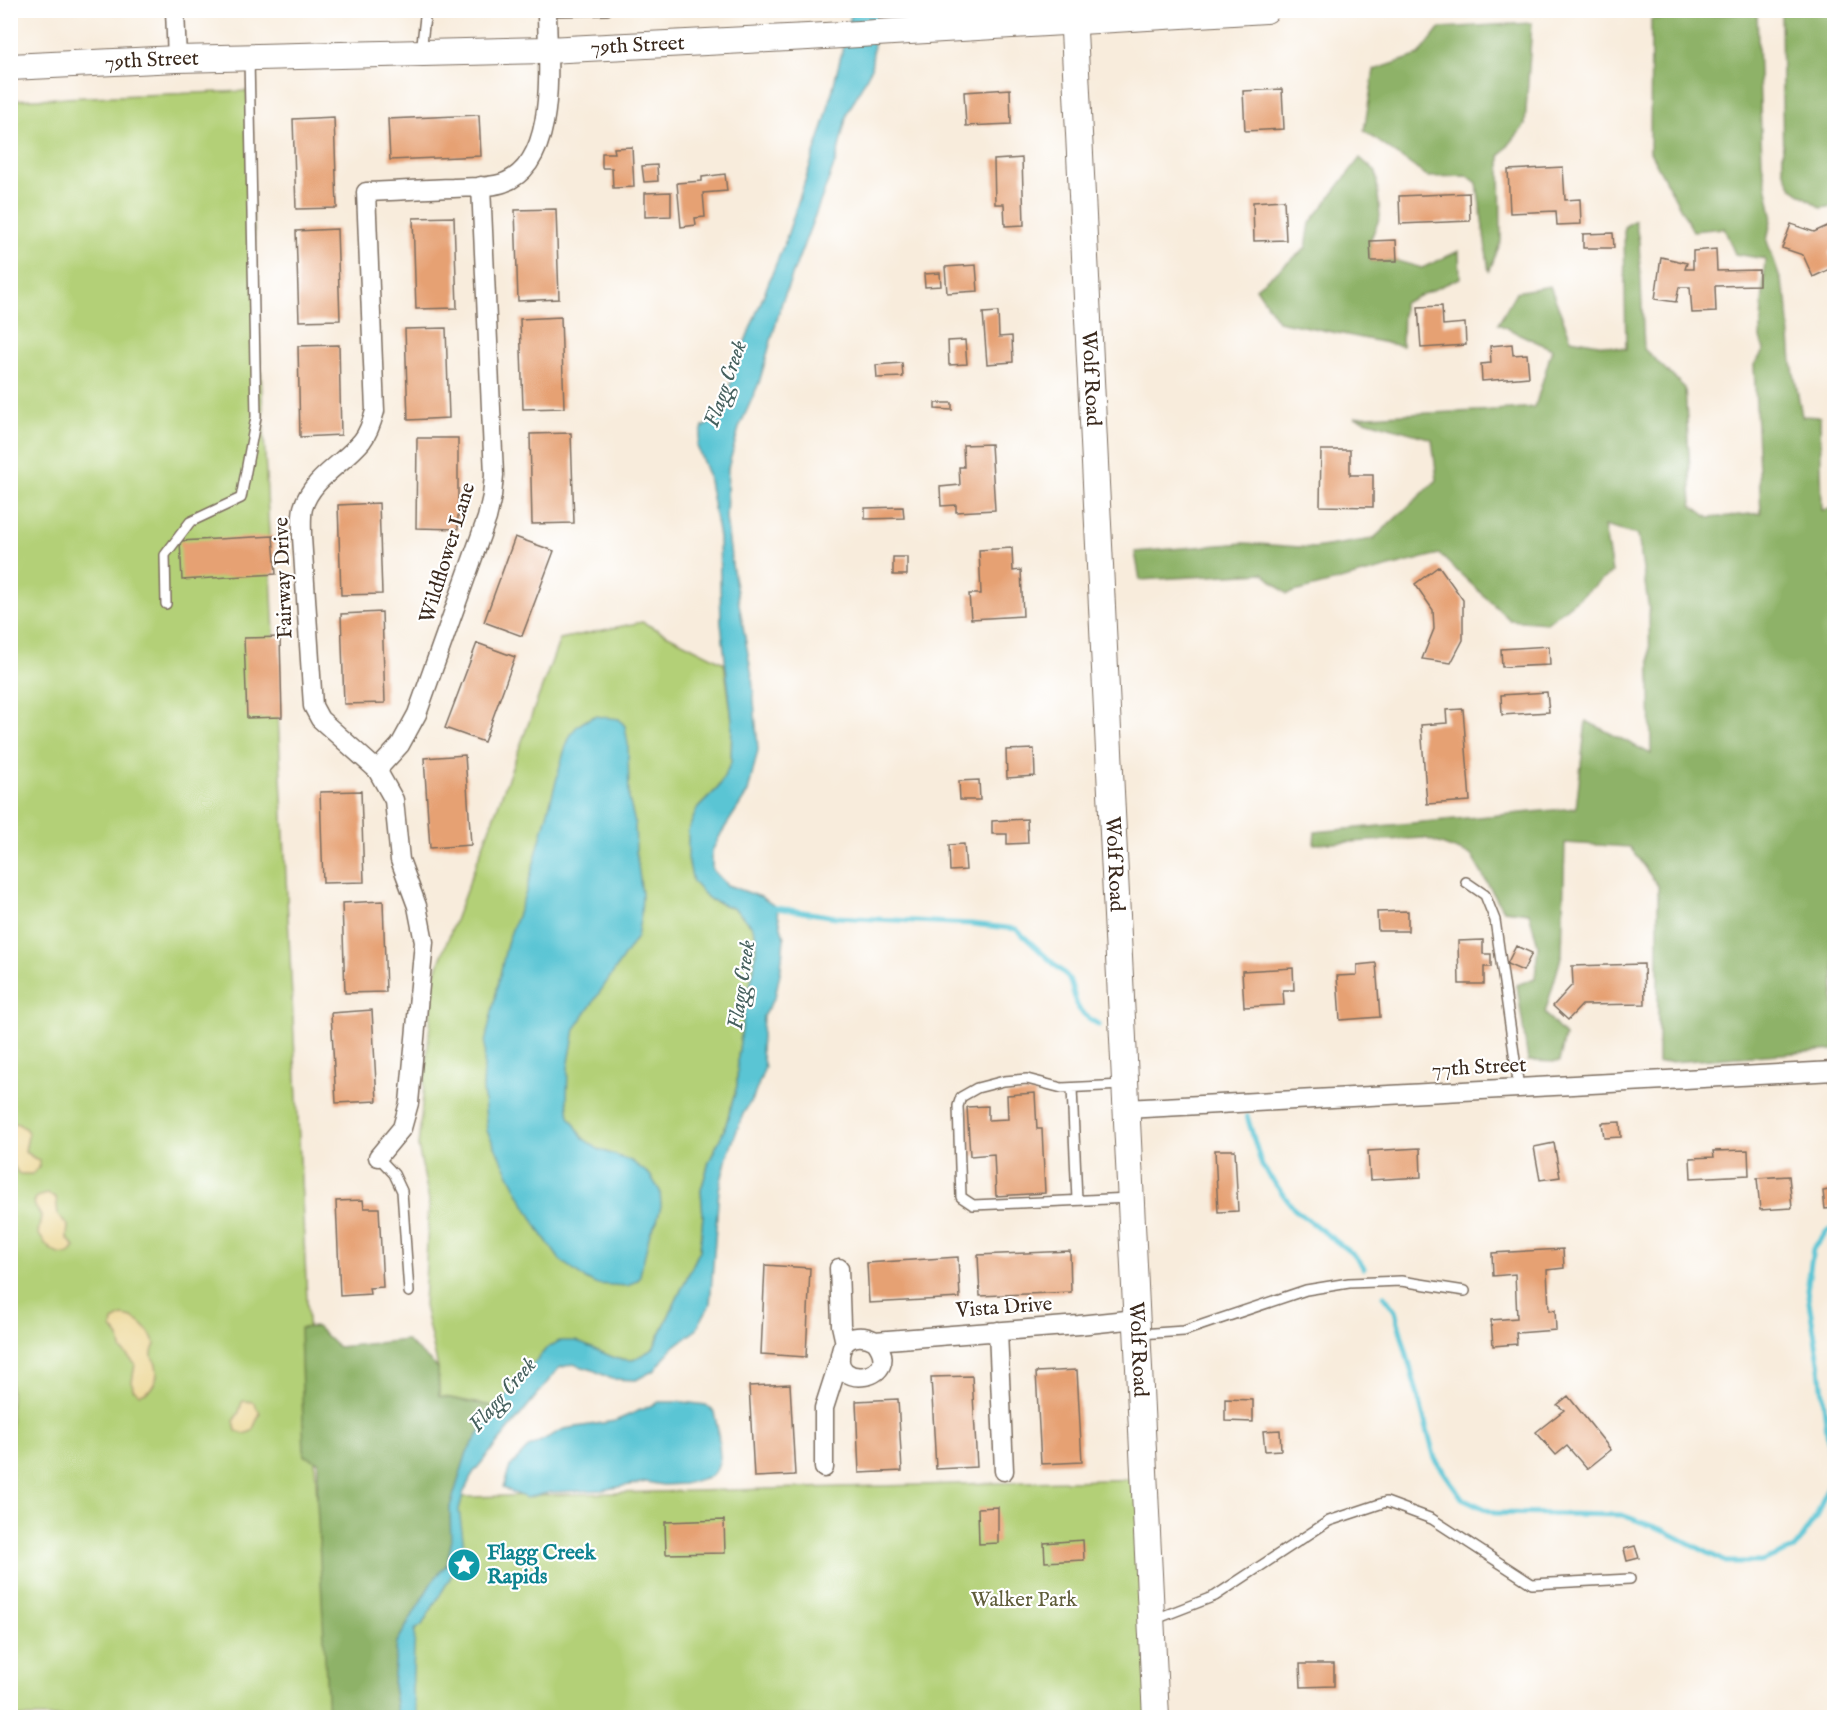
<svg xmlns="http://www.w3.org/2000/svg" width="1845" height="1728" viewBox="0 0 1845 1728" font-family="'IM FELL English',serif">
<rect width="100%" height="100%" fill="#fff"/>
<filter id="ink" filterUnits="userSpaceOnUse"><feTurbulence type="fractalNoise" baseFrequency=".0167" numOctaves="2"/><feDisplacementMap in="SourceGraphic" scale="12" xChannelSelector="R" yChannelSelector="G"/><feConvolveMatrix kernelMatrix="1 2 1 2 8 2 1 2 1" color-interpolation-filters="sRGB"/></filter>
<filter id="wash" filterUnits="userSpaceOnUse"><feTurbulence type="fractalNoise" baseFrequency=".008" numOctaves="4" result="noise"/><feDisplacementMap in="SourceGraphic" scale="24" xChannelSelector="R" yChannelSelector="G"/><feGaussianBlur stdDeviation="1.35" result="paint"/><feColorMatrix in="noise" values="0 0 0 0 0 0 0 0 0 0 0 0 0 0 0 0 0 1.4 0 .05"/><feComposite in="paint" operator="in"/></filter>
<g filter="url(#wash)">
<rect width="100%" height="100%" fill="#f8ecdc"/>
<path fill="#b3d077" stroke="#777d4a" stroke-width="1.5" d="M247 91 317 1501 1144 1479 1153 1717H11L10 100Z
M642 622 724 663 732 719 731 763 718 788 697 809 708 899 735 909 752 926 757 938 754 969 745 1006 738 1057 737 1086 725 1128 709 1162 701 1190 703 1215 700 1250 653 1349 633 1360 617 1359 598 1351 546 1349 497 1407 439 1396 438 1368 424 1306 429 1200 418 1146 435 974 560 639Z"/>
<path fill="#8eb268" stroke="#646e43" stroke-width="1.5" d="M1781 11H1834V206L1821 208 1792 188 1783 169Z
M1757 12 1762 163 1772 215 1767 241 1787 299 1792 363 1802 416 1820 417 1822 510 1834 508V1050L1658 1063V886L1630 847 1565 843 1562 954 1545 1013 1565 1036 1559 1062 1528 1061 1517 985 1535 978 1538 945 1529 913 1503 910 1471 855 1425 838 1314 844 1315 832 1576 808 1586 721 1651 754 1649 610 1638 535 1604 526 1612 572 1547 623 1510 620 1439 554 1287 594 1263 573 1140 580 1135 552 1244 543 1314 548 1373 539 1437 480 1432 439 1354 417C1414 412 1475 413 1535 407L1552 349 1498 324 1516 292 1550 286 1571 339 1626 349 1624 227 1635 220 1639 242 1644 349 1685 388 1692 505 1709 518 1761 513 1754 365 1764 350 1760 338 1765 259 1735 254 1724 228 1693 231 1650 152 1651 19Z
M1532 23 1525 125 1500 156 1501 241 1489 272 1477 183 1468 176 1428 177 1364 131 1374 70 1419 55 1440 28Z
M1360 158 1376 172 1380 217 1370 241 1371 261H1397L1422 268 1459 251 1460 278 1403 303 1402 346 1278 321 1256 288 1306 248 1310 223Z
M317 1327 338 1347 406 1340 438 1368 439 1396 497 1407 467 1452 450 1507 451 1544 447 1564 432 1582 397 1642 393 1685 398 1717H328L317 1501 318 1462 304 1455 300 1328Z"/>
<path fill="#eeda9e" stroke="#94825e" stroke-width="1.5" d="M16 1123C35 1131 26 1138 25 1152L39 1161V1168L32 1174H19C8 1161 10 1140 11 1124Z
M47 1194 56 1197 58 1215 68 1225 67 1238 75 1247 69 1254C53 1257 46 1245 38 1233L41 1216C38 1209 30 1205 37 1197Z
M122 1316C138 1317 149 1329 155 1344 154 1347 152 1350 152 1353 151 1359 153 1357 155 1362 160 1376 155 1391 140 1394L133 1389 132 1382 135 1364 121 1349 119 1337 112 1328 113 1321Z
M244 1401 253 1402 260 1413 252 1431 245 1434 236 1431 234 1420 239 1412 242 1402Z"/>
<path fill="#5ac5d4" stroke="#4a7879" stroke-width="1.5" d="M852 11H878L871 69 847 114 836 160 782 302 759 383 739 428 728 468 726 518 732 565 752 676 758 750 748 792 722 832 712 851V869L727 885 761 897 776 907 784 938 781 968 775 997 763 1016 761 1052 765 1067 754 1096 743 1114 727 1157 719 1189 710 1304 696 1330 672 1348 655 1370 636 1380 612 1379 593 1370 573 1364 559 1368 473 1473 463 1494 459 1510 465 1553 422 1625 415 1630 412 1693 418 1717H398L393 1685 397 1642 432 1582 447 1564 451 1544 450 1507 467 1452 497 1407 526 1372 546 1349 559 1341H576L617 1359 633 1360 653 1349 700 1250 703 1215 701 1190 709 1162 725 1128 737 1086 738 1057 745 1006 754 969 757 938 752 926 735 909 709 899 693 882 688 859V831L697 809 718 788 731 763 732 720 721 623 719 537 708 475 697 446 703 427 720 417 740 354 786 239 825 120Z
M595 716 619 719 625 726 628 744 629 799 635 823 636 851 642 894 641 914 637 937 575 1029 568 1068 567 1100 569 1116 584 1139 598 1149 631 1161 650 1175 660 1191 661 1206 657 1221 650 1233 639 1279 628 1286 595 1284 584 1278 560 1260 541 1233 520 1196 487 1131 483 1089 485 1043 507 943 526 892 564 752C571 731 574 725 595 716Z
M659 1402H683L706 1405 714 1412 718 1431 720 1458 717 1469 711 1476 684 1484 663 1485 646 1482 602 1490 551 1492 526 1498 503 1488 510 1467 529 1447 564 1429 615 1421Z"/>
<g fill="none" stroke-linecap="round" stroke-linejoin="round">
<path stroke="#5ac5d4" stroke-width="5" d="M770 907 836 917 972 924 1016 929 1067 976C1074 986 1073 999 1079 1009 1084 1016 1092 1020 1099 1025
M1247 1116 1262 1166 1294 1209 1354 1255 1364 1268
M1384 1296 1395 1311 1435 1459 1462 1498 1494 1513 1622 1515 1663 1530 1726 1562H1761L1794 1549 1816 1517 1830 1482V1459L1820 1367 1807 1290 1813 1249 1827 1231 1834 1229"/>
</g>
<g id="blocks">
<path fill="#e6a173" d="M1010 89 1011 124 966 126 964 92Z
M1282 89 1284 129 1245 131 1243 91Z
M479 115 481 156 390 160 388 119Z
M334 117 337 208 296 209 293 119Z
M632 147 634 187 613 188 612 168H602V153H615L614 148Z
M1022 158 1024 225 1005 226 1004 204H995L994 160Z
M657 165 658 181 644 182 642 166Z
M1563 167 1565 200 1580 199 1581 224 1557 225 1556 211 1510 213 1508 170Z
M725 174 727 191 703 193 705 217 695 218 696 225 681 227 677 183 702 181V177Z
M671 192V216L645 217V193Z
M1469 193 1470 221 1400 224 1399 196Z
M1284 200 1286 240 1254 241 1253 202Z
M556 209 559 299 518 301 515 210Z
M454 217 457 308 416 309 413 218Z
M1834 223V250L1829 252 1834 267 1813 277 1803 255 1782 248 1791 224 1814 232Z
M337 229 340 320 299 321 296 231Z
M1613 233 1614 248H1583V234Z
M1396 240 1397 261H1371L1370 241Z
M1716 249 1717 271 1759 270V285L1715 286 1716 312 1692 313 1690 287H1679L1676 302 1655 299 1661 257 1687 263 1685 269H1693V251Z
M976 265 978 291 947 293 945 267Z
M940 273 941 286 925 287 924 274Z
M1442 306 1443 325 1465 323 1466 345 1421 348 1418 307Z
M998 312 999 337 1012 336 1013 362 987 364 983 313Z
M561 317 564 408 523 409 520 319Z
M446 328 449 418 408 420 405 329Z
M965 340 967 364 949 365 948 341Z
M1512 344 1513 355 1527 354 1529 377 1482 381 1481 364 1491 363 1490 346Z
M339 345 341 435 300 437 298 346Z
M902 363 903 377 877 378 876 365Z
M935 403H952V410L935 409Z
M571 433 574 523 532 524 530 434Z
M417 438H458V529L416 528Z
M991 444 995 510 956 512V505L941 506 940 487 960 485 959 467H964L963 445Z
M1321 450H1350V475H1373V507L1320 506Z
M379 503 382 594 341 595 338 505Z
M903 507 904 518 865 519V508Z
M273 536 276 574 182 580 180 541Z
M515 537 554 551 522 636 484 622Z
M1012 548 1013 571 1021 570 1023 616 971 619 969 594H981L979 550Z
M893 557H907V575H893Z
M1439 566 1463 600V640L1451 663 1422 659 1434 629 1433 610 1415 584Z
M382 612 385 703 344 704 341 614Z
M280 637 282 717 247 718 244 638Z
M477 643 515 657 484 742 445 728Z
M1549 646 1550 665 1502 667 1501 649Z
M1547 692 1549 712 1502 715 1501 695Z
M1463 709 1470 801 1427 804 1421 725 1447 723 1446 710Z
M1034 749 1035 776 1007 778 1006 750Z
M465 755 471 845 430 848 424 758Z
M979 780 980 800H960L959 781Z
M361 791 364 882 323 883 320 792Z
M1027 819 1028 843 1007 844V834H992V821Z
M964 844 966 870 950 871 949 845Z
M383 901 386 992 345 993 342 903Z
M1408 911V931H1378L1377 912Z
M1483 940V954H1491V967H1484V984H1459L1458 941Z
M1516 946 1532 953 1523 971 1507 964Z
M1376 963 1380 1017 1340 1020 1337 976 1357 975V965Z
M1644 964 1645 1004 1582 1005 1568 1020 1553 1006 1573 984 1572 966Z
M1293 968 1294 990H1283L1284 1005 1244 1007 1242 971Z
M372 1010 377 1101 336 1103 331 1013Z
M1035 1093 1037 1129H1042L1045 1193 996 1196 994 1154 970 1156 967 1107 988 1106V1120L1008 1119 1007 1095Z
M1620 1122 1621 1137 1604 1138 1602 1123Z
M1554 1143 1560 1177 1540 1180 1534 1147Z
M1420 1148 1421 1177 1370 1180 1368 1151Z
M1215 1150H1235L1238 1211 1218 1212Z
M1748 1150 1749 1175 1691 1178 1690 1158 1714 1157 1713 1151Z
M1789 1176 1792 1208 1760 1210 1757 1178Z
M1834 1189V1208L1825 1209 1823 1191Z
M363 1200 364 1208H379L383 1287 369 1288 370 1294 340 1296 336 1201Z
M1563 1249 1564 1268 1547 1270 1549 1311 1555 1310 1556 1330 1516 1333 1517 1344 1493 1346 1491 1320 1517 1318 1515 1274 1493 1276 1492 1253Z
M1070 1251 1071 1292 980 1296 978 1255Z
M958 1257 960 1298 869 1303 867 1263Z
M765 1265 810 1268 806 1357 761 1354Z
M1077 1370 1082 1462 1041 1464 1036 1372Z
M972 1376 977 1467 936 1469 931 1377Z
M790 1384 795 1475 754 1477 749 1386Z
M1568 1396 1611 1450 1587 1469 1567 1446 1556 1455 1536 1432 1564 1410 1557 1405Z
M898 1399 902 1471 859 1473 856 1401Z
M1225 1399 1253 1400V1422L1225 1421Z
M1280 1430 1281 1450 1265 1451 1263 1431Z
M998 1507V1543L979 1544 978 1508Z
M724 1520 725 1553 666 1554 665 1522Z
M1083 1540 1084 1560 1045 1562 1044 1543Z
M1635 1546 1639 1558 1627 1561 1624 1549Z
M1300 1664H1334V1686L1301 1687Z
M1292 1714V1718H1261V1716Z"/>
</g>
</g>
<g filter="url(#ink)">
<use href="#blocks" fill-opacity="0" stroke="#7d6e60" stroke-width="1.5"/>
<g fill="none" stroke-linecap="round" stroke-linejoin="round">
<defs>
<path id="lane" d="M547 11 607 10
M421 52 425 17 428 10
M166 604 165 555 190 522 241 498 256 417 249 58
M1466 882 1485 895 1495 920 1519 1088
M1123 1085 1062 1088 1027 1079 1004 1081 977 1088 961 1097 958 1106 961 1197 973 1205 1130 1198
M1072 1088 1077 1200
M378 1157 394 1174 402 1191 409 1292
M1140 1334 1184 1331 1306 1290 1349 1283 1401 1281 1465 1291
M1153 1620 1215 1596 1329 1521 1386 1502 1432 1519 1532 1584 1630 1579"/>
<path id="street" d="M175 10 177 59
M377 770 400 745 417 714 487 518 492 496 494 475 481 186
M1126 1109 1834 1071
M378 1157 402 1128 409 1103 424 942 417 906 400 860 394 800 377 770 320 719 313 706 302 537C302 528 301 517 303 508 311 479 344 463 362 441 369 432 372 422 375 411L366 192C395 191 424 189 453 188 469 187 488 188 503 183 560 162 547 59 547 10
M839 1268 841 1325 845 1343
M998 1331 1004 1471
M875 1341C906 1381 829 1391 841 1351 845 1335 862 1334 875 1341L1079 1325 1136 1319
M824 1468V1408L840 1358"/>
<g id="secondary">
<path id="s1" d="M1073 10 1156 1718"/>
<path id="s2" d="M10 67 177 59 547 50 808 37 1266 10"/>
</g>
</defs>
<use href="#lane" stroke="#7d6e60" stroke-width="12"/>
<use href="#street" stroke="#7d6e60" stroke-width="21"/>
<use href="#secondary" stroke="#7d6e60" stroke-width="28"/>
<use href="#lane" stroke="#fff" stroke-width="9"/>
<use href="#street" stroke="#fff" stroke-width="18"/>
<use href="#secondary" stroke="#fff" stroke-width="26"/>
</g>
</g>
<defs>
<symbol id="sight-disc" viewBox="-11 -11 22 22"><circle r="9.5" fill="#0f9aa8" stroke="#fff"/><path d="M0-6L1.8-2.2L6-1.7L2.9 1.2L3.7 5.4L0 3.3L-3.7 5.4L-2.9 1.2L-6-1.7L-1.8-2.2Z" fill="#fff"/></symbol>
</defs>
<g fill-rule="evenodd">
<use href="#sight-disc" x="445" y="1546" width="38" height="38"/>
</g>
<g text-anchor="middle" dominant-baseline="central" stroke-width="4.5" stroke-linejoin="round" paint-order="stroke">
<g font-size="21" fill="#3b2a1e" stroke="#fff">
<text stroke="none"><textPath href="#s2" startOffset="628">79th Street</textPath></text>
<text stroke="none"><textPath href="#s2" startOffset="142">79th Street</textPath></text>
<text stroke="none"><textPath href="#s1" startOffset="369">Wolf Road</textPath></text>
<text transform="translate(448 553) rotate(-73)">Wildflower Lane</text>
<text transform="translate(284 578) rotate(-92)">Fairway Drive</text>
<text stroke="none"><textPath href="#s1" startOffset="855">Wolf Road</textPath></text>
<text transform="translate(1479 1068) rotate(-3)">77th Street</text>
<text transform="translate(1004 1308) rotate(-4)">Vista Drive</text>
<text stroke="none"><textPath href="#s1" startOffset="1341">Wolf Road</textPath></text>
</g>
<g font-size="21" font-weight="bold" fill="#0d838f" stroke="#fff" text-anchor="start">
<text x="487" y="1553">Flagg Creek<tspan x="487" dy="24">Rapids</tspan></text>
</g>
<g font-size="21" fill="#5f5c39" stroke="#fff">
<text x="1024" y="1600">Walker Park</text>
</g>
<g font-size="22" font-style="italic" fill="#46605e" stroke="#fff">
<text transform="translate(726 384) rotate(-71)">Flagg Creek</text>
<text transform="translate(742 985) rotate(-82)">Flagg Creek</text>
<text transform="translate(503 1395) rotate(-49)">Flagg Creek</text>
</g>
</g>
<rect width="1845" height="1728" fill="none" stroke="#fff" stroke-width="36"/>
</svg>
